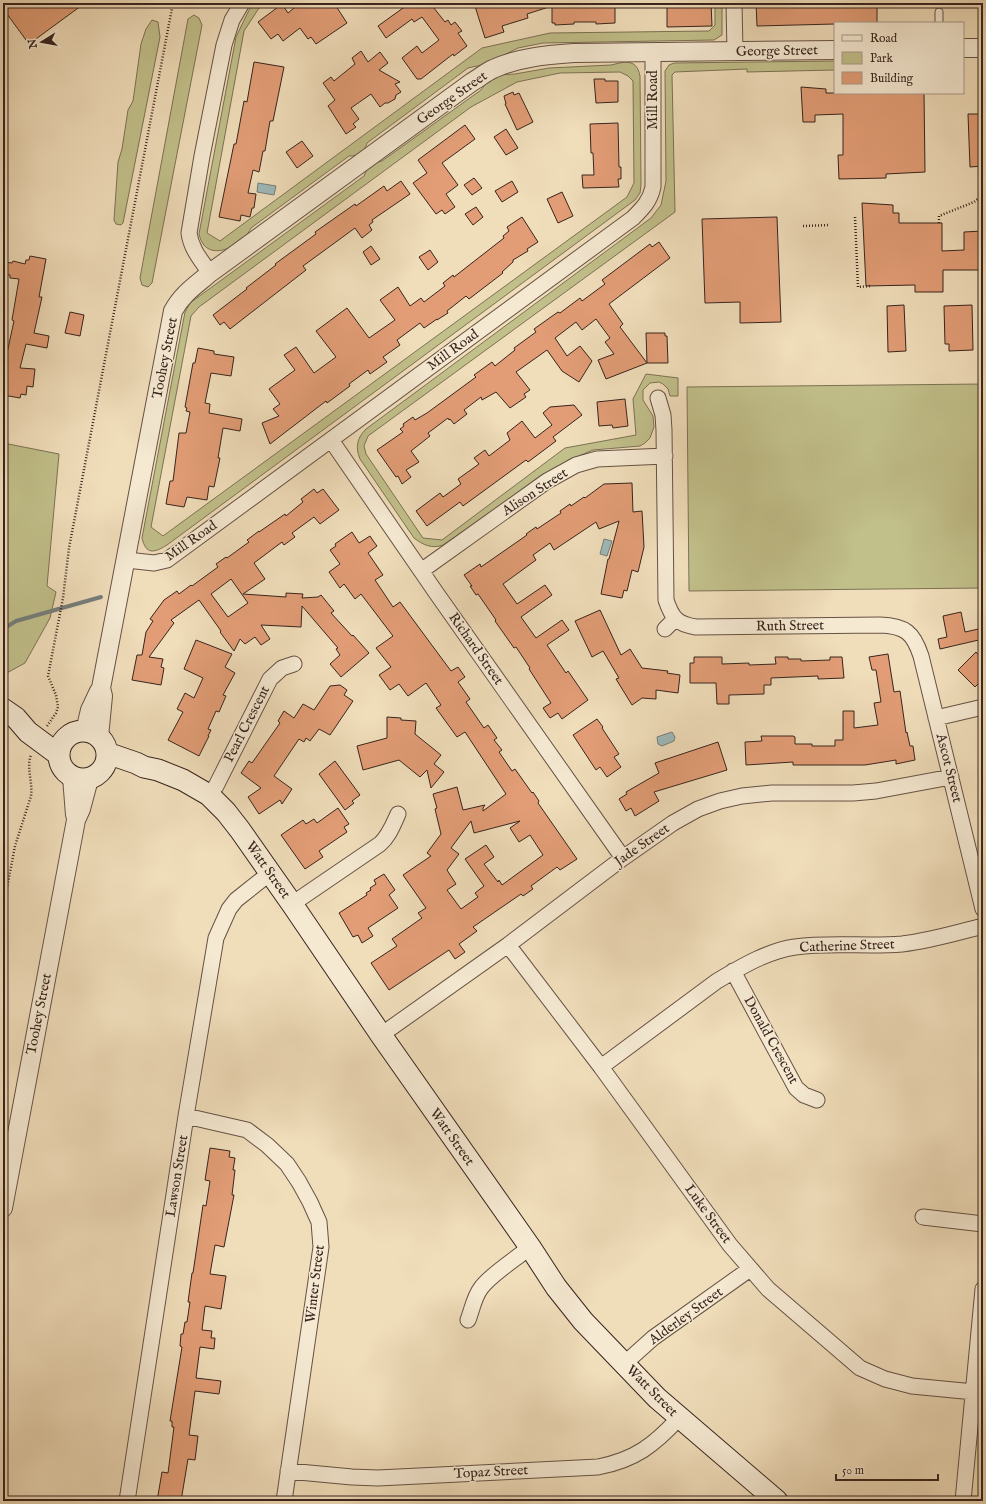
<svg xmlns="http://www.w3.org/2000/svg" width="986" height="1504" viewBox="0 0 986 1504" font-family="'IM FELL English',serif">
<rect width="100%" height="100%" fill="#f0ddba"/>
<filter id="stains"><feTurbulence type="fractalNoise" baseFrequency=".005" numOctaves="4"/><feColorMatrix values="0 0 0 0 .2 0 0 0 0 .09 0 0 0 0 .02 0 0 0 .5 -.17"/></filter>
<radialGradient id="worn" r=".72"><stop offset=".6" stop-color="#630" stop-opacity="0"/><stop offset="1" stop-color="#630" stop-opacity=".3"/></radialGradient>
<path fill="#c1bf8a" stroke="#7c7254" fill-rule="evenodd" d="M254 3H266L259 8 244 31 207 233 220 241 482 48 550 33 709 31 715 25V3H722V35L714 40 543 43 518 48 486 64 468 68 367 143C364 153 359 156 349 156L251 228C249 231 248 234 246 236 243 241 238 243 233 246 218 254 203 253 199 234L236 37 249 10Z
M194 15 199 18 202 25 152 283 148 287 142 285 140 278 188 19Z
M152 20 158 22 160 37 123 223 121 225 116 224 114 220 118 162 122 149 128 110 133 101 141 44 146 29Z
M835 61V70L747 72V69L675 72 672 75 675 212 368 436 364 446 366 454 423 538 442 540 565 448 636 435 633 399 646 374 678 378V396H670L668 389 663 384 659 382 650 383 643 390V400L653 416 654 427 650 438 645 443 640 446 593 450 569 460 443 545C432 549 423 545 414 538L360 459C355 447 357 438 366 429L651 218 661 205 666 181 665 71 669 65 674 63Z
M624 62C634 62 638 66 640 76L641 185 640 193 635 200 167 545C154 553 146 555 142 538L185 312 190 303 364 176C369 164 369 164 382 161L481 90 487 82 497 75 515 74 549 68 611 65ZM620 72 628 76 633 81 634 183 627 197 163 536 151 527 191 316 199 307 471 107 517 82 560 73Z
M983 384V588L689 591 687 387Z
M3 443 59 454 47 586 56 592 50 618 25 663 3 675Z"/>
<path fill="#9ebaba" stroke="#757e7b" d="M258 183 276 186 274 195 257 192Z
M604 539 612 541 607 556 600 554Z
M672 732 675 737 674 741 662 746 658 744 657 737Z"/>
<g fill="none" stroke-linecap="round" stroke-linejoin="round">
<path stroke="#757e7b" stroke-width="4" d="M3 629 16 621 101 597"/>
</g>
<path fill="#e29d76" stroke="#38241d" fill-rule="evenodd" d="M14 3H85L29 44 4 10Z
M300 3H334L347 23 316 44 311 37 308 39 300 28 283 41 278 34 271 39 258 22 282 4 288 13Z
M410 3H430L445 22 448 20 451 25 455 22 462 31 458 33 467 46 454 56 453 54 421 79H417L402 58 417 46 422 53 439 40 422 17 414 22 412 19 386 38 378 26Z
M474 3H615V23L596 24V22H574V24L555 25V23H552V6L527 14 528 18 502 26 504 32 485 38Z
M667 3H711L712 26 667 27Z
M756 3H877V23H835V24L757 26Z
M361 51 368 62 380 52 388 63 379 70 400 82 395 84 401 92 396 95 395 99 388 103H385L380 107 371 94 351 108 359 119 353 124 356 127 346 134 328 106 335 100 323 83 331 77 334 81 355 64 352 58Z
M254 62 284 67 273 121H270L265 151H263L259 172 253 170 248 193 256 194 254 208H252L250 217 241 215 240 221 219 217 234 144H236L244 101 247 102Z
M594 79H605V81H618V102L596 103Z
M801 87 826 89V93H924L925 172 886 174V178L839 179 838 155H843V114L815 115V122H803Z
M513 92 514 95 519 93 533 122 517 130 505 104H506L504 96Z
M968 114H983V166L970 167Z
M618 123 619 167H621V179H618L619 187 583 188 582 175H594L593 153H591L590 124Z
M465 125 475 139 442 163 458 185 446 194 455 207 445 214 442 210 436 214 413 183 427 173 418 160Z
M506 129 518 148 506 155 494 137Z
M302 141 313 156 297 168 286 152Z
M474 178 482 188 472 195 464 185Z
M401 181 410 194 372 220 373 222 369 225 372 230 362 238 355 228 303 266 306 270 230 329 224 322 220 325 213 315 243 292 247 289 246 288 276 265 275 264 316 234 315 232 355 204 356 206 384 186 387 191Z
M512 181 518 192 502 202 495 191Z
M562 192 573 216 558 223 547 199Z
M862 203 893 205V213H899V223H942V251L964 250V232L983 231V270H943V292H915V285L866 286Z
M476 207 483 217 473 225 465 214Z
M522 217 538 242 527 249 528 251 513 260V262L502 272 503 273 469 299 466 296 447 311 448 313 437 320V319L424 328 420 323 397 340 400 345 383 357 387 362 370 374 368 370 349 384 350 386 327 403 326 401 270 444 262 423 279 416 273 409 280 404 269 389 295 370 284 355 296 347 314 373 336 357 316 331 347 308 369 338 395 320 380 300 398 287 410 306 421 298 424 302 445 286 443 283 453 275 454 277 504 238 503 236 509 231 507 227Z
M777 217 781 322 740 323V302L705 303 702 219Z
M659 242 670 258 609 304 623 324 620 327 647 363 606 379 598 360 614 354 605 342 610 338 596 319 582 330 576 322 555 338 567 356 580 346 592 361 579 382 562 371 547 350 516 372 530 390 524 394 526 397 510 408 496 392 482 400 481 397 464 410 467 414 454 424 450 419 449 420 448 418 428 433 430 436 411 451 419 462 406 470 411 477 402 484 398 476 396 477 377 450 403 432 400 429 404 426 403 424 413 417 415 420 427 413 476 377 474 375 492 362 495 366 515 350 514 348 536 332 534 329 558 312 560 313 580 298 582 301 605 284 602 280 650 244 652 247Z
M371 246 380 259 371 265 363 252Z
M430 250 438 262 428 270 419 257Z
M30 256 46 259 39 297H42L34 333 49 336 47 348 26 344 20 368 35 369 33 387 27 386 26 395 21 394 20 398 3 395 4 367 14 321 12 320 19 279 10 278V275L3 274V262L12 263 13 261 25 264 26 260H29Z
M904 305 906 351 888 352 887 306Z
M972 305 973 350 949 351V344H945L944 306Z
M70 312 84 315 80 336 65 333Z
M646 333H665V336H667L668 363H647Z
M198 348 214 351V354L234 357 231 376 211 373 205 403 210 404 209 413 242 419 240 431 223 428 218 458H220L214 487 209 486 207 500 187 497 184 507 166 504 170 481H173L179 433H186L190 412 186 411 187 408 185 407 193 363H195Z
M625 399 628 426 613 428 612 425 599 426 597 402Z
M574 405 582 415 553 437 556 441 528 462 526 460 463 506 460 502 427 526 416 511 440 493 443 497 461 484 458 479 479 464 474 458 485 450 489 456 510 440 507 433 522 421 535 438 552 425 543 413 550 407Z
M632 483 633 512 642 511 644 547 638 572 632 570 627 591 624 590 622 598 601 594 608 559H609L619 521 599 529 596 522 554 550 550 543 533 555 536 560 503 584 517 604 545 585 552 595 521 617 536 638 562 620 569 630 547 645 566 673 568 671 588 700 562 719 558 713 550 718 543 708 551 703 529 669 530 668 516 647 514 648 495 621 496 620 478 594 476 595 470 586H472L464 575 480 564 481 567 527 535 526 534 536 527 537 529 561 513 560 511 570 504 571 506 584 497 585 498 604 484Z
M314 489 317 493 323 489 339 510 320 524 314 517 292 533 295 537 284 545 282 542 254 563 265 579 243 594 286 597V593L303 594 302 598 318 597 321 595 334 611 331 613 352 636 353 635 369 653 341 677 330 664 340 655 336 649 338 648 302 606 301 627 261 625 270 639 261 645 255 637 245 644 240 639 234 651 220 632 221 631 199 600 171 620 174 623 149 657 163 659 161 667 164 668 161 685 132 680 137 655H142L146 632 153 621 150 619 164 600 177 591 179 594 191 585 192 586 218 567 216 564 226 557 227 558 249 542 247 540 259 531V532L285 514 286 516 303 502 301 499ZM231 579 248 603 228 617 211 594Z
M352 532 359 543 370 536 374 542 377 546 368 553 383 575 375 580 393 607 400 602 451 671 458 667 465 677 458 682 470 699 466 702 484 728 488 725 497 738 494 740 502 750 499 752 512 771 515 769 532 793 533 792 539 801 538 803 577 859 560 870 557 867 531 886 533 889 523 896 521 894 473 927 477 931 459 944 465 952 455 959 449 950 389 990 371 963 397 946 392 939 422 918 418 913 426 908 403 875 431 856 427 853 441 834 435 809 437 808 433 794 457 787 463 810 485 805 483 808V811L506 794 465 732 457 737 436 708 441 705 426 683 408 696 399 684 390 690 379 675 391 667 376 648 393 636 361 594 355 599 344 584 340 588 329 572 340 564 330 550 336 546 335 544ZM471 821 474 833 520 821 510 828 519 842 530 835 543 855 502 885 499 880 498 882 484 864 494 857 486 845 465 859 484 886 475 893 478 897 461 909 447 890 456 884 447 870 459 854 451 848Z
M600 610 621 655 630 649 642 668 668 671 667 673 680 675 678 693 656 690V699L642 698 632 705 616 679 619 678 603 651 592 657 575 621Z
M961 612 965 632 983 628V639L940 649 938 639 947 637 943 616Z
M196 640 232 654 225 667 235 673 223 695 226 696 219 712 216 711 208 729 211 730 208 736H209L199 756 168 740 183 712 177 709 185 693 194 698 203 678 184 669Z
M976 652 983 660V679L975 687 958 670Z
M888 654 894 692 900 691 906 733 907 732 910 746H913L915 760 896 764V760L865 765H793V762L746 765 745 742 762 741 761 736H793L795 737V744H812V746H835V740H843V711H854V728L878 725 874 703 881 702 876 670H872L869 657Z
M694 657H722V664L749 663V665L776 664 775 657H788V659H801V661L830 660V657H842L844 678 818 679V676L771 678V685H764V694L729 695V704H717L716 683H690V663H694Z
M340 685 347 690 344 695 353 701 330 735 319 729 310 741 306 738 304 742 299 739 274 776 292 789 282 804 280 800 259 814 248 797 261 788 241 773 249 761 252 763 280 723 278 721 284 711 294 718 303 704 314 710 330 686Z
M387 717 401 718V720L416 721 415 734 441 755 434 764 444 772 431 788 427 770 420 777 399 760 363 770 357 746 387 738Z
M597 719 603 727 602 728 619 754 614 757 621 767 607 777 600 767 596 770 573 735Z
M718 742 727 770 654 792 659 801 635 816 631 808 626 811 619 799 627 794 626 792 659 773 655 763Z
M335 761 360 795 352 801 354 803 345 810 319 774Z
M338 808 349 824 344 827 347 832 319 851 323 857 305 869 281 835 303 820 306 824 314 819 317 823Z
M384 874 395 890 389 895 398 908 368 928 373 936 362 943 358 935 353 937 339 913 367 895 366 893 371 890 370 888 376 884 374 880Z
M210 1148 230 1151 229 1157 235 1158 233 1170H235L232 1195H234L224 1247 215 1245 210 1274 226 1276 221 1309 205 1306 202 1330 212 1331 211 1338H215L214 1349 200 1347 196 1378 221 1381 219 1394 195 1391 189 1435 198 1436 195 1460 188 1459 181 1501H157L162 1472 168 1473 174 1427H172V1421H170L182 1347 180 1346 181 1334H183L185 1322H187L190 1302H188L192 1273H193L203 1205 206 1206 210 1181 205 1180Z"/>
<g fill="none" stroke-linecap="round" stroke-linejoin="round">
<defs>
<path id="service" d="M939 23V12"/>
<path id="minor" d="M734 3 735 51
M210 273C201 260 191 249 189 233L202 156 224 45 232 20 242 3
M658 398 663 415 664 430 666 600C672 618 677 624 696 627L880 625C905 626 913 632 921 656L983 909
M331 440 437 594 623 858
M127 560 154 563 167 560 633 218C643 208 650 201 653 187V53
M421 571 547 481 576 465 597 459 665 456
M665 629 675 619
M936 718 983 707
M209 795 216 786 270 679 282 668 294 664
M292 904 380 844C389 836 393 825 398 814
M508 945 601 1067 730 1245 768 1289 860 1368 885 1379 912 1386 974 1392
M733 971 796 1088 804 1095 817 1100
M381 1035 508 945 623 858 673 823 698 809 720 801 742 796 772 793H853L876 791 951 777
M601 1067 717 981C741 967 767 951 795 947 830 942 867 947 902 944 929 941 956 933 983 926
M186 1116 247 1130 267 1145 287 1164 299 1182 310 1202 319 1222 321 1247 284 1501
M923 1217 983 1224
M468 1320C472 1310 474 1297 481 1288 491 1274 516 1259 530 1247
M624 1364 653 1338 750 1269
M288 1471 352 1477 378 1478 598 1467C635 1460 654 1445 679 1418
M127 1501 186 1116 216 938 229 909 236 900 270 873
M963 1501 983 1289"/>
<path id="tertiary" d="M963 48H983
M85 731 90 710 99 691
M99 737 103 696 101 688 173 311C182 294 196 285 210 273L472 82C479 78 486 72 493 69 519 57 548 55 575 53L835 50
M72 777 75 815
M3 1208 76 820 81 809 89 779"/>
<path id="secondary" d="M3 709 16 718 28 732 59 755
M59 755a24 24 0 1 1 48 0a24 24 0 1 1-48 0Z
M107 753 136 763 144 767 158 770 183 780 209 795 226 812 240 830 292 904 381 1035 530 1247 556 1287 583 1321 657 1398 777 1501"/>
</defs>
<use href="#service" stroke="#665244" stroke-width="9"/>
<use href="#minor" stroke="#665244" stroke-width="17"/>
<use href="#tertiary" stroke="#665244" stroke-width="20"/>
<use href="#secondary" stroke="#38241d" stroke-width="23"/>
<path stroke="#38241d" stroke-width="2.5" stroke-dasharray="1 2" stroke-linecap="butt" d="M855 217 858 287 871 286
M939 223V216L974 202 983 195
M803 226 829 225
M47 726 56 713 58 707 56 695 48 676 63 598 69 548 173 3
M3 909 15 846 31 796C33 782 26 768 31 755"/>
<use href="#service" stroke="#f5e9d2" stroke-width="7"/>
<use href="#minor" stroke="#f5e9d2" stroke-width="15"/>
<use href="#tertiary" stroke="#f5e9d2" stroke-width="18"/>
<use href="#secondary" stroke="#f5e9d2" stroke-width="21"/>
</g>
<g text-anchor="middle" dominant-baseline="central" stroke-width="3" stroke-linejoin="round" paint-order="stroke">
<g font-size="14" fill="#38241d" stroke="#f5e9d2">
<text transform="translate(777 51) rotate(-1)">George Street</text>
<text transform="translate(452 98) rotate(-35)">George Street</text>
<text transform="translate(653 100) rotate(-90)">Mill Road</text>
<text transform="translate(453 350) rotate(-36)">Mill Road</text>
<text transform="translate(165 358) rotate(-79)">Toohey Street</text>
<text transform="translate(535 492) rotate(-33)">Alison Street</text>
<text transform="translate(191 541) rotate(-35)">Mill Road</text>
<text transform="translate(790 626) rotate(-1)">Ruth Street</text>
<text transform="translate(476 649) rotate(55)">Richard Street</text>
<text transform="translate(247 724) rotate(-63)">Pearl Crescent</text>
<text transform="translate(949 768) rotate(76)">Ascot Street</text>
<text transform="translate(642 845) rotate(-35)">Jade Street</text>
<text transform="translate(268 870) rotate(55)">Watt Street</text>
<text transform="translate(847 946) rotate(-2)">Catherine Street</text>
<text transform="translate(39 1014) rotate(-79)">Toohey Street</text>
<text transform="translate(771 1040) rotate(61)">Donald Crescent</text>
<text transform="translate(452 1137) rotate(55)">Watt Street</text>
<text transform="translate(177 1176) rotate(-81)">Lawson Street</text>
<text transform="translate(708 1214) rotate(54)">Luke Street</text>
<text transform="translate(315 1284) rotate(-83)">Winter Street</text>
<text transform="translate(686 1316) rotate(-36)">Alderley Street</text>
<text transform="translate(652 1391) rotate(45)">Watt Street</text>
<text transform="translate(491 1472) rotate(-3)">Topaz Street</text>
</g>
</g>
<rect width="986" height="1504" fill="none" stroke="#f0ddba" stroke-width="16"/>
<rect x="4" y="4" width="978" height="1496" fill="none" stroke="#38241d" stroke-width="2"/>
<rect x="8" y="8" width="970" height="1488" fill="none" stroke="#38241d"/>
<rect x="834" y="22" width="130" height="72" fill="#f5e9d2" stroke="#a99a8a"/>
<rect x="842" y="35" width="20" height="6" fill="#f5e9d2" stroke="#a99a8a"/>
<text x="870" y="42" font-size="12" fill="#38241d">Road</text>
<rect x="842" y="52" width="20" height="12" fill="#c1bf8a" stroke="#a99a8a"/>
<text x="870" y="62" font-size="12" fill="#38241d">Park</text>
<rect x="842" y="72" width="20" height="12" fill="#e29d76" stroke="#a99a8a"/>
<text x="870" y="82" font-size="12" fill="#38241d">Building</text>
<g transform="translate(42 42) rotate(259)" stroke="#f5e9d2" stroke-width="3" paint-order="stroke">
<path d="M0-3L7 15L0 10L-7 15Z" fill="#38241d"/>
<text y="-6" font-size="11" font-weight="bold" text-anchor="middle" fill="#38241d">N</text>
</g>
<path d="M836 1474v6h102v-6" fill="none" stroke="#38241d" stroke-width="2"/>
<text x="842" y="1474" font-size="12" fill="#38241d" stroke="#f5e9d2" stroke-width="3" paint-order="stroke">50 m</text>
<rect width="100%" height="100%" filter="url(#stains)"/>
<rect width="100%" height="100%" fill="url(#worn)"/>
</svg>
